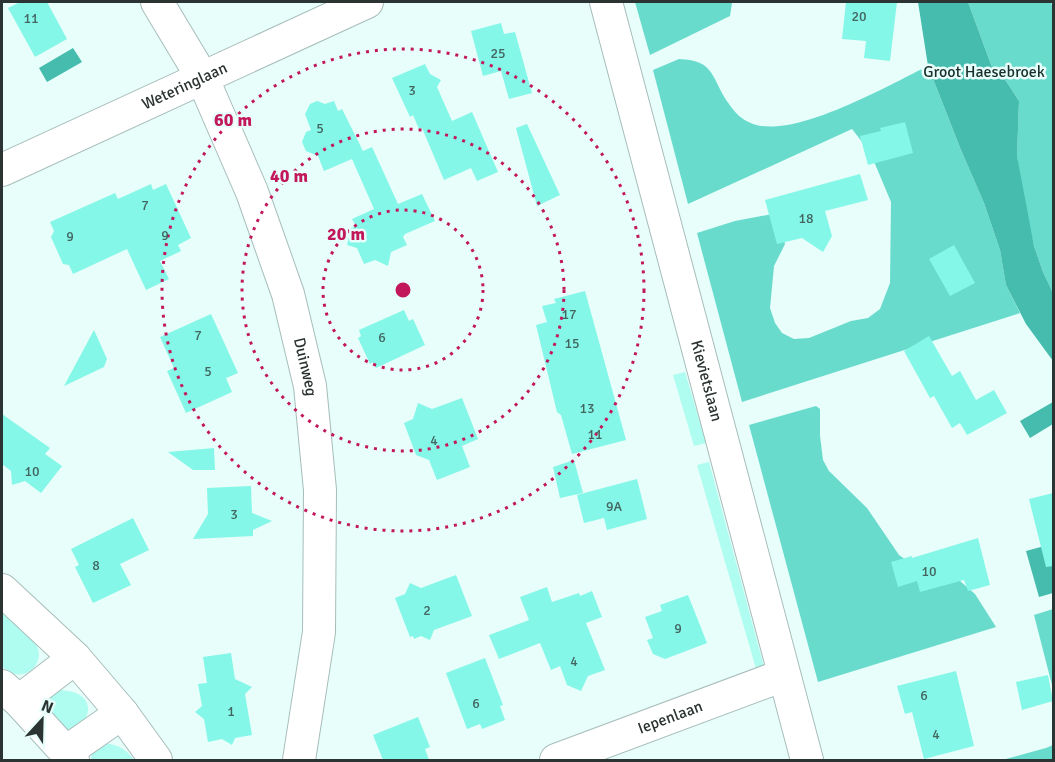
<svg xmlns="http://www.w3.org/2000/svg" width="1055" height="762" viewBox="0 0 1055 762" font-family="Signika,sans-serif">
<rect width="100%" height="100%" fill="#e7fefa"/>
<path fill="#affcf0" d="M685 372 706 443 694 446 673 375Z
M709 462 764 667 757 672 697 465Z
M2 606C14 618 32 632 38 649 42 659 34 672 23 674 15 676 8 671 2 667Z
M61 690C67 691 74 691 80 695 99 709 81 730 64 732L42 708 50 695Z
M103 743C117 744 126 749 134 760H91L92 752Z"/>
<path fill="#68dbcd" d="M635 2H731L732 3 730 16 650 55Z
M968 2H1051L1053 9V293L1043 272 1034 246 1023 199 1017 156 1019 101 1006 81 993 70Z
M679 59C716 60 711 79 729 104 735 113 742 120 753 124 795 139 889 85 928 66L961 150 984 203 1000 250 1006 285 1020 313 742 402 697 233 735 221 778 213 785 244 774 266 770 308 775 323 782 333 794 339 809 338 851 321 868 318 880 309 890 283 891 202 870 152 852 129 688 204 653 70Z
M816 406 820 409V436L823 460 829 471 867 508 899 555 909 562 960 581 975 594 996 627 818 682 749 425Z
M1053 609H1054L1053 689 1034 615Z
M1053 745V760H1002L1046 748Z"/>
<path fill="#45bcae" d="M918 2H968L993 70 1006 81 1019 101 1017 156 1034 246 1043 272 1053 293V361L1026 324 1006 285 1000 250 984 203 961 150 928 66Z
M73 48 82 62 47 82 39 68Z
M1053 402V424L1030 438 1020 421Z
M1048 545 1053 564V593L1039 597 1026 551Z"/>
<path fill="#85f7e8" d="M20 2H47L67 39 35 57 8 8Z
M846 2H897L890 61 864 58 866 41 842 39Z
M501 23 504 34 515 32 532 93 509 99 501 71 483 76 471 31Z
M425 64 430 74 441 80 437 87 452 121 472 112 498 172 477 181 471 168 444 180 422 128 419 129 413 115 410 117 392 78Z
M317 101 325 104 334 101 338 111 342 109 363 151 372 147 398 204 422 194 435 221 405 234 403 237 407 245 391 252 388 266 375 260 364 264 357 248 347 245 351 228 356 226 352 219 374 209 352 159 324 171 318 156 306 151 302 142 306 132 311 130 305 114 310 104Z
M905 122 913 153 868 165 860 136 881 131 880 128Z
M527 124 560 195 537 206 516 128Z
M860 174 868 200 825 211 832 236 823 252 802 238 777 244 765 200Z
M151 184 153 190 166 184 191 238 178 245 181 251 160 261 169 279 146 290 127 249 73 274 69 265 63 264 51 237 54 231 50 222 115 193 118 199Z
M954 245 975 283 950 296 929 259Z
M585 291 626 440 572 454 561 415 557 412 536 325 547 322 542 306 556 303 554 299Z
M404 310 409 321 413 319 425 345 376 368 373 362 370 364 358 338 361 336 359 330Z
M211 314 238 373 226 378 232 392 186 413 167 371 174 368 160 337Z
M94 330 107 359 104 367 64 386Z
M929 336 952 376 960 371 976 400 994 390 1007 413 967 435 960 423 952 428 934 396 930 398 904 351Z
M462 398 478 439 462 446 470 467 437 480 429 460 416 455 404 423 413 419 418 403 432 409Z
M2 414 50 448 45 454 62 466 41 493 25 481 12 485 11 471 2 464Z
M214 448 215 470H193L168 452Z
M574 460 583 493 560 498 553 467Z
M637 479 647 519 607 530 604 518 584 523 577 495Z
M251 486 252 513 272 521 253 530V536L193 539 208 514 207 488Z
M1053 493V566L1046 567 1029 499Z
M133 518 149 550 120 564 131 585 93 603 75 567 79 565 71 549Z
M978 538 990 585 968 591 964 580 920 592 917 581 898 587 891 562 912 556V558Z
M456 575 472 616 434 630 430 640 421 636 414 639 413 636 410 637 395 598 405 594 410 583 421 588Z
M547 587 552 602 579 593 580 596 592 591 602 617 586 623 605 670 588 676 581 691 567 685 560 666 551 670 540 643 499 659 489 635 529 620 520 597Z
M688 595 707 643 665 659 653 654 647 640 653 638 645 617 662 611 660 605Z
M231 653 235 679 252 687 245 694 252 735 235 738 232 745 222 739 208 742 204 719 195 712 202 706 198 684 207 683 203 657Z
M485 658 503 705 500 706 505 720 482 729 480 724 467 729 446 673Z
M956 671 974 746 924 759 912 712 905 714 897 686Z
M1048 675 1053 701 1022 710 1016 682Z
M418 717 430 747 425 749 429 760H383L373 735Z"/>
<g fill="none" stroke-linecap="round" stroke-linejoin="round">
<defs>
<g id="minor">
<path id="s1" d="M157 2 202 77 252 192 288 294 310 386 320 490 319 632 299 760"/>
<path id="s2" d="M606 2 807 760"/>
<path id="s3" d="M2 170 367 2"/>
<path d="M2 590 75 658 122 713 156 760"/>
<path d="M2 686 19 701 73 760"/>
<path d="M19 701 75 658"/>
<path d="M66 752 122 713"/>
<path id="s4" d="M556 760 784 675"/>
</g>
</defs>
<use href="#minor" stroke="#a7bdb9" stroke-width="34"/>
<use href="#minor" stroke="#fff" stroke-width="32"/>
</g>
<g fill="none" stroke="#c2185b" stroke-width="3" stroke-dasharray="3 6">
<circle cx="403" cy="290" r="80"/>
<circle cx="403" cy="290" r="161"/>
<circle cx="403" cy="290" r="241"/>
</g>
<g text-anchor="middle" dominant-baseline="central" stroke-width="5" stroke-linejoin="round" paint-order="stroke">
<g font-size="14" fill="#426560">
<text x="859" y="16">20</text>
<text x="31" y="18">11</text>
<text x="498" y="53">25</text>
<text x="412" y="90">3</text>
<text x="320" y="128">5</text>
<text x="145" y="205">7</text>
<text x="806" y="218">18</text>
<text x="165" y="235">9</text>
<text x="70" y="236">9</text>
<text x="569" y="314">17</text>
<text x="198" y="335">7</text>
<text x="382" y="337">6</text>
<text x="572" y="343">15</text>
<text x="208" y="371">5</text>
<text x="587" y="408">13</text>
<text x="595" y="434">11</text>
<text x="434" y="440">4</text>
<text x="32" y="471">10</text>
<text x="614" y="506">9A</text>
<text x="234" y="514">3</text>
<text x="96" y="565">8</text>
<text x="929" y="571">10</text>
<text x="427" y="610">2</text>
<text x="678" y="628">9</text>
<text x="574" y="661">4</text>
<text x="924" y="695">6</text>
<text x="476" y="703">6</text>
<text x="231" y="711">1</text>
<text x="936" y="734">4</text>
</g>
<g font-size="16" fill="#1a2f2c" stroke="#e7fefa">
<text x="984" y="72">Groot Haesebroek</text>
</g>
<g font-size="16" fill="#2b3432" stroke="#e7fefa">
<text stroke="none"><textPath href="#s3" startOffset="201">Weteringlaan</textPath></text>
<text stroke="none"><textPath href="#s1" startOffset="396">Duinweg</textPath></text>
<text stroke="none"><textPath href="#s2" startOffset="392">Kievietslaan</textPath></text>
<text stroke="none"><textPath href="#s4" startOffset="122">Iepenlaan</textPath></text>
</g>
</g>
<circle cx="403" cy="290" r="9" fill="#c2185b" stroke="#e7fefa" stroke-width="3"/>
<g font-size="18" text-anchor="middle" font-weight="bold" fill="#c2185b" stroke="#e7fefa" stroke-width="5" stroke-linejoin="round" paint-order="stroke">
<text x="233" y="126">60 m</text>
<text x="289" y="182">40 m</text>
<text x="346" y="240">20 m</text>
</g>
<rect width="1055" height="762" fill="none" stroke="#2b3432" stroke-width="6"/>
<g transform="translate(42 720) rotate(22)" stroke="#e7fefa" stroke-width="4.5" paint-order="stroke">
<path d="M0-4.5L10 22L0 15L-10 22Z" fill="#2b3432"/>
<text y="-9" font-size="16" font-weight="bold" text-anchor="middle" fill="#2b3432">N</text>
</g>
</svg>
